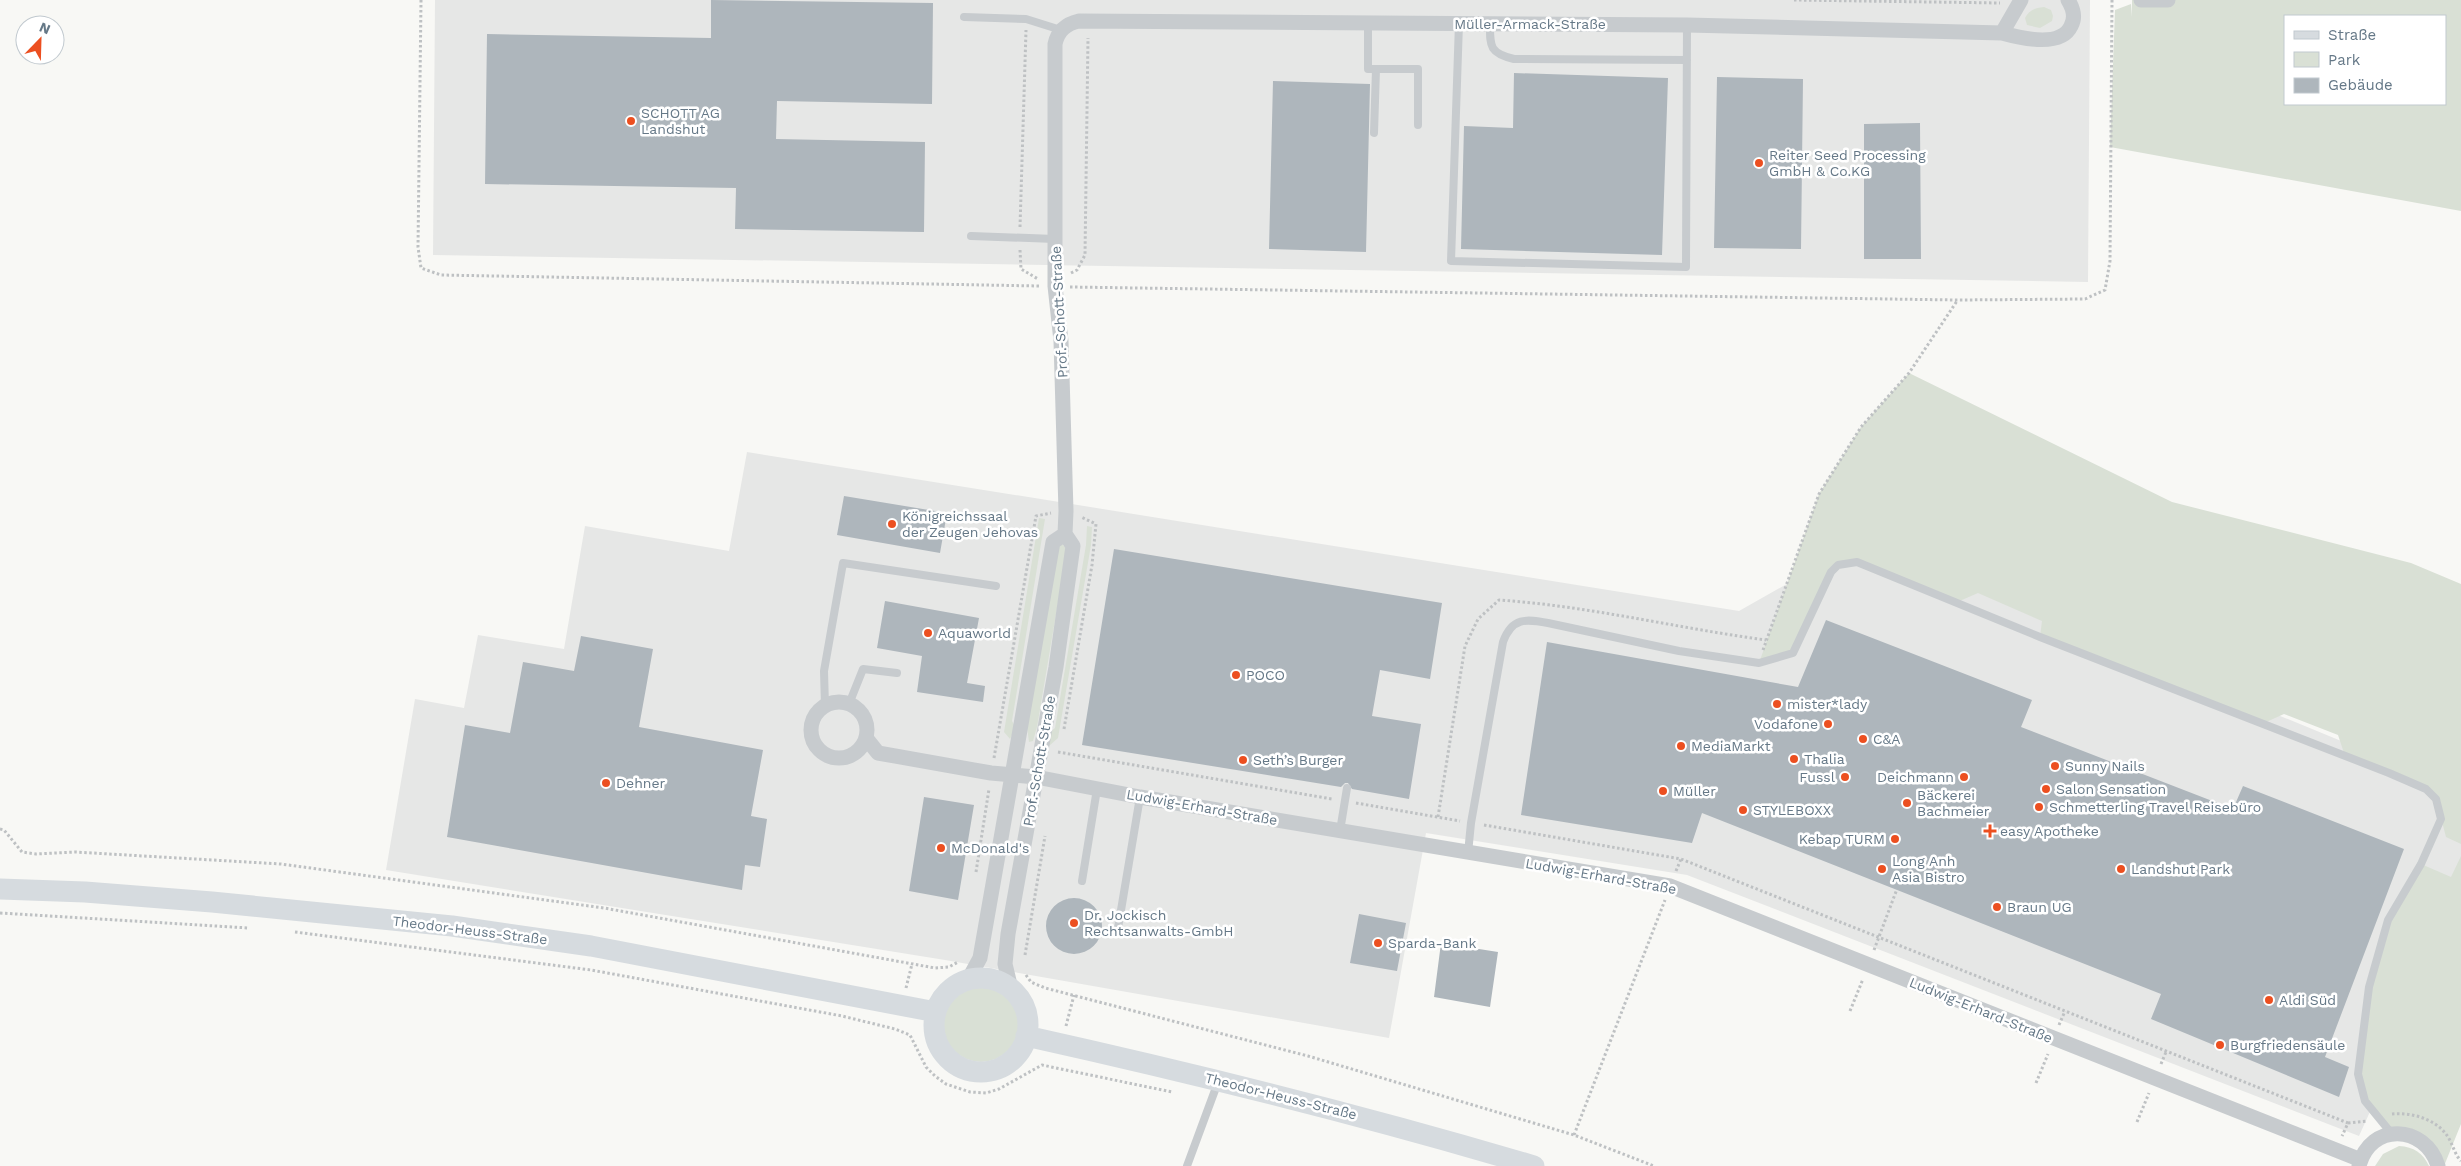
<svg xmlns="http://www.w3.org/2000/svg" width="2461" height="1166" viewBox="0 0 2461 1166" font-family="'Work Sans',sans-serif">
<rect width="100%" height="100%" fill="#f8f8f5"/>
<path fill="#e6e7e6" d="M435 0H2090L2088 282 433 255Z
M747 452 1739 611 1859 543 2458 789 2461 795V910L2359 1136 1687 875 1426 833 1389 1038 945 960 386 870 415 699 464 708 478 635 564 649 585 526 729 551Z"/>
<path fill="#d9e0d5" fill-rule="evenodd" d="M2132 0H2461V211L2110 147 2115 10 2131 4 2132 17ZM2285 16H2445V104H2285Z
M2044 7 2051 10 2053 16 2052 21 2040 28 2027 25 2025 18C2029 10 2035 8 2044 7Z
M1909 373 2172 502 2411 563 2461 584V844L2446 837 2436 799 2426 789 2345 756 2338 735 2284 714 2264 723 2040 637 2042 621 1978 593 1955 603 1857 562 1838 565 1793 653 1759 663 1819 494 1861 427Z
M1039 518 1045 519 1012 721 1016 728 1010 739 1004 732Z
M1087 526 1092 527 1091 545 1058 738 1049 746 1048 734 1055 728 1086 545Z
M1062 544 1067 549 1037 727 1033 741 1029 742 1027 727 1057 547Z
M2461 856V1124L2444 1166 2435 1156 2392 1134 2365 1101 2358 1074 2369 987 2388 920 2421 864 2451 877Z
M943 1024a38 38 0 1 1 76 0a38 38 0 1 1-76 0Z
M2399 1146C2414 1147 2423 1153 2429 1166H2375L2383 1154Z"/>
<path fill="#aeb6bc" d="M711 0 933 3 932 104 777 101 776 139 925 142 924 232 735 229 736 188 485 184 487 34 711 38Z
M1514 73 1668 78 1662 255 1461 249 1464 126 1513 128Z
M1717 77 1803 79 1801 249 1714 248Z
M1273 81 1370 84 1366 252 1269 249Z
M1920 123 1921 259H1864V124Z
M844 496 947 513 940 553 837 535Z
M1114 549 1442 603 1430 679 1380 670 1372 716 1421 724 1409 799 1352 789 1348 783H1345L1341 787 1082 745Z
M885 601 979 618 967 683 985 686 983 702 917 692 922 656 877 648Z
M1826 620 2032 700 2021 727 2233 809 2243 786 2404 849 2325 1057 2349 1067 2339 1097 2151 1019 2161 994 1702 813 1692 843 1521 815 1547 642 1798 687Z
M581 636 653 649 639 727 763 750 751 816 767 819 760 867 745 865 742 890 447 837 465 725 510 733 523 662 574 671Z
M924 797 974 805 958 900 909 891Z
M1046 926a28 28 0 1 1 56 0a28 28 0 1 1-56 0Z
M1359 914 1406 923 1397 971 1350 963Z
M1441 943 1498 952 1490 1007 1434 997Z"/>
<g fill="none" stroke-linecap="round" stroke-linejoin="round">
<path stroke="#bec1c3" stroke-width="3" stroke-dasharray="2.5 2.5" stroke-linecap="butt" d="M421 0 418 247 421 268 441 275 1039 286
M1794 0 2000 3
M1020 227 1026 30
M1020 250 1021 269 1038 279
M1071 273 1077 270 1085 255 1088 38
M1070 287 1957 300 2085 299 2105 290 2110 261 2112 0
M1763 650 1819 494 1861 427 1909 373 1957 301
M1064 729 1092 565 1096 524 1081 517
M1058 752 1332 799
M994 758 1036 516 1051 513
M1356 803 1460 821
M1438 817 1465 646 1478 619 1499 600C1589 606 1676 628 1766 640
M1484 825 1681 859 2348 1123 2342 1136
M0 829 4 830 22 852 36 854 75 852 281 864 604 908 935 968 949 967 958 962
M1676 871 1681 859
M976 872 989 789
M0 913 249 928
M295 932 591 970 842 1016 895 1029 910 1035 926 1067 935 1076 946 1084 970 1092 986 1093 999 1089 1042 1065 1172 1092
M1874 950 1897 889
M1025 955 1045 836
M1026 975 1031 982 1045 988 1308 1056 1574 1135 1654 1166
M906 988 912 964
M1850 1011 1863 979
M2059 1025 2065 1011
M1066 1026 1074 995
M2161 1064 2166 1052
M2036 1083 2048 1054
M2392 1114C2411 1112 2437 1119 2448 1137 2453 1145 2455 1155 2461 1161
M2137 1122 2149 1093
M2348 1123 2367 1121
M1574 1135 1665 900"/>
<path stroke="#c7cbce" stroke-width="8" d="M964 17 1026 19 1061 30
M1368 22V69H1418V125
M1459 23 1451 261 1686 267 1687 25
M1490 24C1490 46 1489 53 1514 59L1687 60
M1374 133 1376 69
M971 236 1055 239
M849 704 863 669 897 673
M825 706 824 671 843 563 996 586
M1340 831 1347 788
M1468 853 1471 823 1503 642C1512 617 1526 619 1548 623L1679 651 1759 663 1793 653 1831 572 1838 565 1857 562 2040 637 2389 773 2426 789 2436 799 2441 819 2421 864 2388 920 2369 987 2358 1074 2365 1101 2392 1134
M1082 881 1097 789
M1118 928 1140 797
M1187 1166 1218 1082"/>
<path stroke="#c7cbce" stroke-width="15" d="M2141 0H2168
M2002 33 2021 0
M811 730a28 28 0 1 1 56 0a28 28 0 1 1-56 0Z
M866 738 878 753 991 773 1036 777 1140 797 1670 886 2361 1160
M968 980 980 958 1053 542 1065 534
M1011 989 1005 964 1008 934 1056 667 1073 546 1065 534 1066 511 1061 341 1055 286V44C1058 30 1066 24 1079 21L1687 25 2002 33C2020 38 2061 48 2071 26 2076 17 2073 8 2068 0
M2359 1166C2370 1122 2425 1124 2438 1166"/>
<path stroke="#d6dbdf" stroke-width="21" d="M0 889 85 892 212 902 452 926 591 946 936 1012
M934 1025a47 47 0 1 1 94 0a47 47 0 1 1-94 0Z
M1026 1036C1197 1074 1366 1116 1534 1166"/>
</g>
<g fill="#ec4f20" stroke="#fff" stroke-width="2">
<circle cx="631" cy="121" r="5"/>
<circle cx="1759" cy="163" r="5"/>
<circle cx="892" cy="524" r="5"/>
<circle cx="928" cy="633" r="5"/>
<circle cx="1236" cy="675" r="5"/>
<circle cx="1777" cy="704" r="5"/>
<circle cx="1828" cy="724" r="5"/>
<circle cx="1863" cy="739" r="5"/>
<circle cx="1681" cy="746" r="5"/>
<circle cx="1794" cy="759" r="5"/>
<circle cx="1243" cy="760" r="5"/>
<circle cx="2055" cy="766" r="5"/>
<circle cx="1845" cy="777" r="5"/>
<circle cx="1964" cy="777" r="5"/>
<circle cx="606" cy="783" r="5"/>
<circle cx="2046" cy="789" r="5"/>
<circle cx="1663" cy="791" r="5"/>
<circle cx="1907" cy="803" r="5"/>
<circle cx="2039" cy="807" r="5"/>
<circle cx="1743" cy="810" r="5"/>
<path d="M1987.5 823.5h5v5h5v5h-5v5h-5v-5h-5v-5h5z"/>
<circle cx="1895" cy="839" r="5"/>
<circle cx="941" cy="848" r="5"/>
<circle cx="1882" cy="869" r="5"/>
<circle cx="2121" cy="869" r="5"/>
<circle cx="1997" cy="907" r="5"/>
<circle cx="1074" cy="923" r="5"/>
<circle cx="1378" cy="943" r="5"/>
<circle cx="2269" cy="1000" r="5"/>
<circle cx="2220" cy="1045" r="5"/>
</g>
<g text-anchor="middle" dominant-baseline="central" stroke-width="5" stroke-linejoin="round" paint-order="stroke">
<g font-size="14" fill="#657887" stroke="#fff">
<text x="1530" y="24">Müller-Armack-Straße</text>
<text transform="translate(1059 312) rotate(-93)">Prof.-Schott-Straße</text>
<text transform="translate(1039 761) rotate(-80)">Prof.-Schott-Straße</text>
<text transform="translate(1202 807) rotate(10)">Ludwig-Erhard-Straße</text>
<text transform="translate(1601 876) rotate(10)">Ludwig-Erhard-Straße</text>
<text transform="translate(470 930) rotate(7)">Theodor-Heuss-Straße</text>
<text transform="translate(1981 1010) rotate(22)">Ludwig-Erhard-Straße</text>
<text transform="translate(1281 1096) rotate(14)">Theodor-Heuss-Straße</text>
</g>
<g font-size="14" fill="#657887" stroke="#fff" text-anchor="start">
<text x="641" y="113">SCHOTT AG<tspan x="641" dy="16">Landshut</tspan></text>
<text x="1769" y="155">Reiter Seed Processing<tspan x="1769" dy="16">GmbH &amp; Co.KG</tspan></text>
<text x="902" y="516">Königreichssaal<tspan x="902" dy="16">der Zeugen Jehovas</tspan></text>
<text x="938" y="633">Aquaworld</text>
<text x="1246" y="675">POCO</text>
<text x="1787" y="704">mister*lady</text>
<text x="1818" y="724" text-anchor="end">Vodafone</text>
<text x="1873" y="739">C&amp;A</text>
<text x="1691" y="746">MediaMarkt</text>
<text x="1804" y="759">Thalia</text>
<text x="1253" y="760">Seth’s Burger</text>
<text x="2065" y="766">Sunny Nails</text>
<text x="1835" y="777" text-anchor="end">Fussl</text>
<text x="1954" y="777" text-anchor="end">Deichmann</text>
<text x="616" y="783">Dehner</text>
<text x="2056" y="789">Salon Sensation</text>
<text x="1673" y="791">Müller</text>
<text x="1917" y="795">Bäckerei<tspan x="1917" dy="16">Bachmeier</tspan></text>
<text x="2049" y="807">Schmetterling Travel Reisebüro</text>
<text x="1753" y="810">STYLEBOXX</text>
<text x="2000" y="831">easy Apotheke</text>
<text x="1885" y="839" text-anchor="end">Kebap TURM</text>
<text x="951" y="848">McDonald's</text>
<text x="1892" y="861">Long Anh<tspan x="1892" dy="16">Asia Bistro</tspan></text>
<text x="2131" y="869">Landshut Park</text>
<text x="2007" y="907">Braun UG</text>
<text x="1084" y="915">Dr. Jockisch<tspan x="1084" dy="16">Rechtsanwalts-GmbH</tspan></text>
<text x="1388" y="943">Sparda-Bank</text>
<text x="2279" y="1000">Aldi Süd</text>
<text x="2230" y="1045">Burgfriedensäule</text>
</g>
</g>
<rect x="2284" y="15" width="162" height="90" fill="#ffffff" stroke="#c1c9cf"/>
<rect x="2294" y="31" width="25" height="8" fill="#d6dbdf" stroke="#c1c9cf"/>
<text x="2328" y="40" font-size="15" fill="#657887">Straße</text>
<rect x="2294" y="52" width="25" height="15" fill="#d9e0d5" stroke="#c1c9cf"/>
<text x="2328" y="65" font-size="15" fill="#657887">Park</text>
<rect x="2294" y="78" width="25" height="15" fill="#aeb6bc" stroke="#c1c9cf"/>
<text x="2328" y="90" font-size="15" fill="#657887">Gebäude</text>
<g transform="translate(40 40) rotate(23)"><circle r="24" fill="#ffffff" stroke="#c1c9cf"/>
<path d="M0-4L9 19L0 12L-9 19Z" fill="#ec4f20"/>
<text y="-8" font-size="14" font-weight="bold" text-anchor="middle" fill="#657887">N</text>
</g>
</svg>
